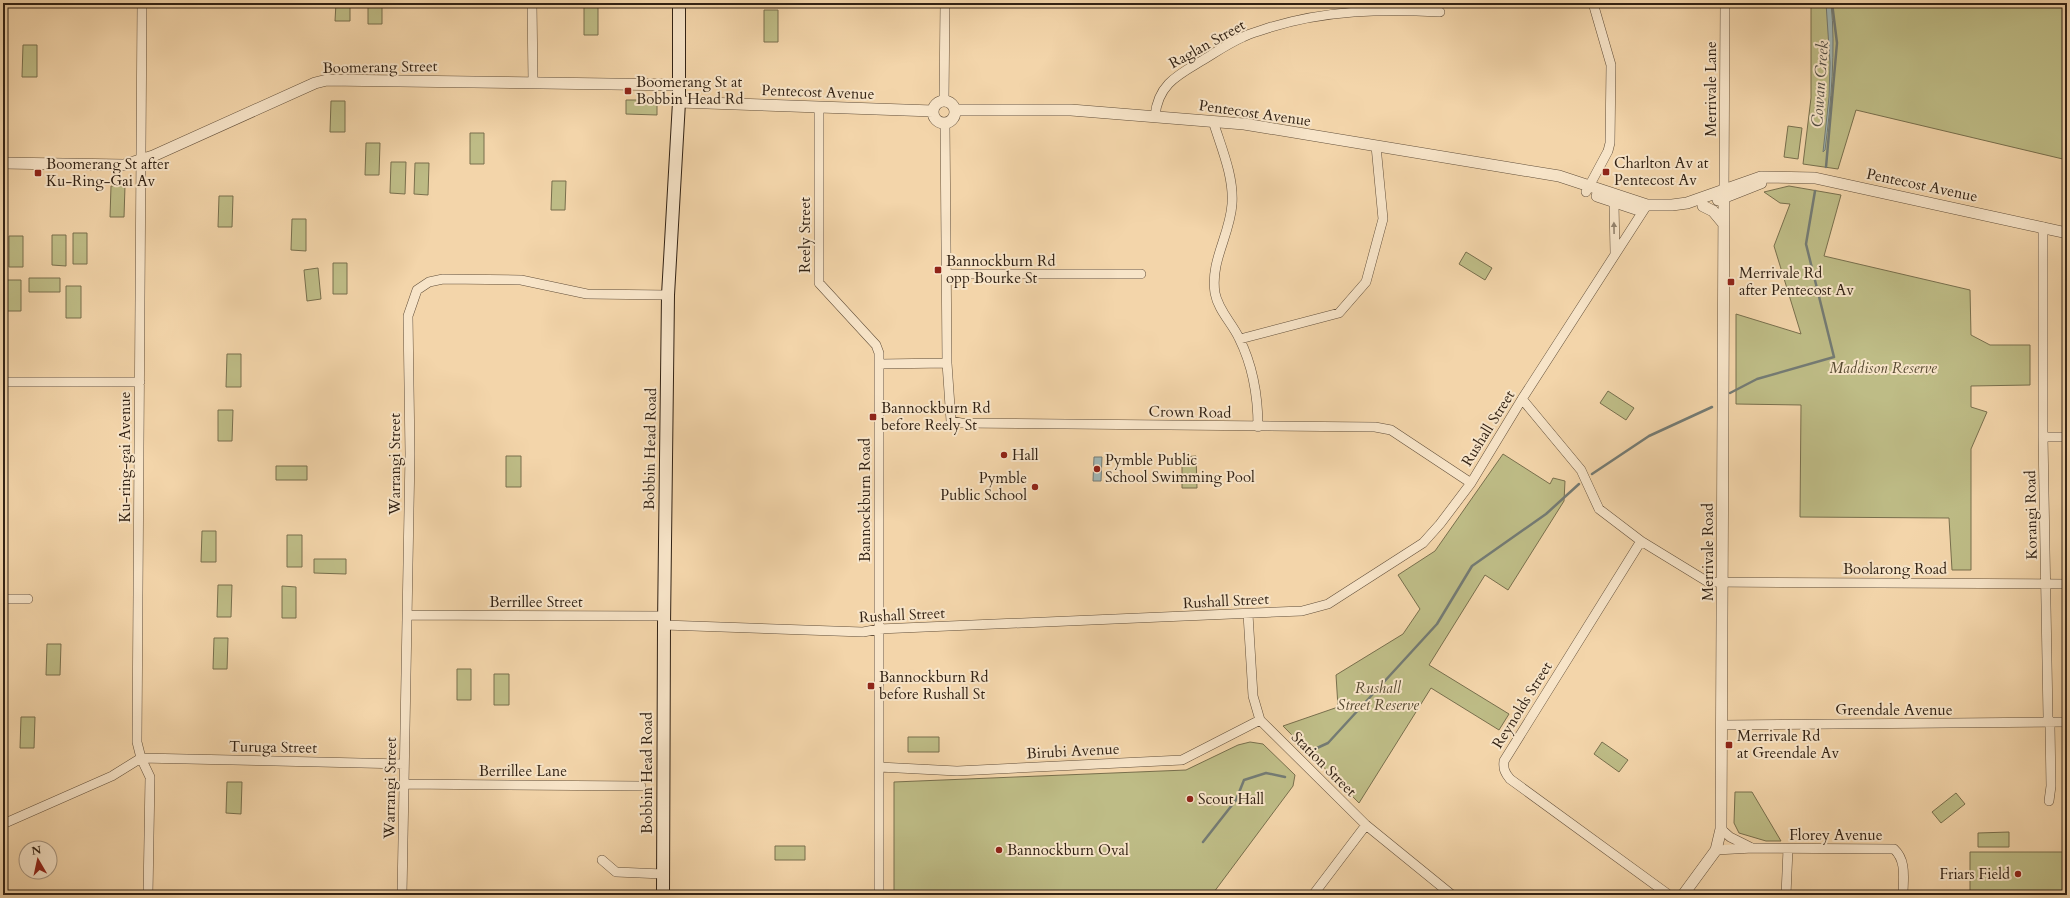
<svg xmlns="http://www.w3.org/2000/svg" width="2070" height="898" viewBox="0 0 2070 898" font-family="Cardo,serif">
<rect width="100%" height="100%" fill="#f3d5aa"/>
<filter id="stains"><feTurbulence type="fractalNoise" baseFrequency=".005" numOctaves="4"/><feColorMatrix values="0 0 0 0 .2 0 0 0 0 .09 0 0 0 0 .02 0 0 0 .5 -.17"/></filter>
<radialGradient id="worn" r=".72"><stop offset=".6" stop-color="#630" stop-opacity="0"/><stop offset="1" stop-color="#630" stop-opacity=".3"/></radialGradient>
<path fill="#bebc86" stroke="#786f4d" d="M336 3H350V21H335Z
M368 3H382V24H368Z
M584 3H598V35H584Z
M1811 3H2067V160L1856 110 1838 169 1803 164 1811 98Z
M764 10H778V42H764Z
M23 45H37V77H22Z
M626 100H657V115L626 114Z
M331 101H345V132H330Z
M1788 126 1802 128 1798 159 1784 157Z
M470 133H484V164H470Z
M366 143H380L379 175H365Z
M391 162H406L405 194 390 193Z
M415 163H429L428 195 414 194Z
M552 181H566L565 210H551Z
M111 186H125L124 217H110Z
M1789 186 1841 195 1824 256 1970 290 1971 335 1990 345H2030V385L1971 386V407L1987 412 1971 449V570H1952L1949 518 1800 517 1801 405 1736 404V314L1801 334 1774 246 1790 204 1780 203 1764 192Z
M219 196H233L232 227H218Z
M292 219H306V251L291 250Z
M73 233H87V264H73Z
M52 235H66V266L52 265Z
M9 236H23V267H9Z
M1466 252 1492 268 1485 280 1459 264Z
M333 263H347V294H333Z
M318 268 321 299 307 301 304 270Z
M29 278H60V292H29Z
M7 280H21V311H7Z
M66 286H81V318H66Z
M227 354H241V387H226Z
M1608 391 1634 408 1626 420 1600 403Z
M218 410H233L232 441H218Z
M1503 454 1550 484 1553 478 1565 481 1564 501 1508 590 1485 575 1429 665 1509 714 1499 730 1431 688 1359 803 1283 726 1338 707 1336 675 1403 634 1420 609 1398 575 1435 551Z
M506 456H521V487H506Z
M1196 456 1197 488H1182V457Z
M276 466H307V480H276Z
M202 531H216V562H201Z
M287 535H302V567H287Z
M314 559H346V574L314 573Z
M218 585H232L231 617H217Z
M282 586 296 587V618H282Z
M214 638H228L227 669H213Z
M47 644H61L60 675H46Z
M457 669H471V700H457Z
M494 674H509V705H494Z
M21 717H35L34 748H20Z
M908 737H939V752H908Z
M1250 742 1263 744 1295 775 1293 786 1214 892 1209 895H894V782L1186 770 1238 745Z
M1602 742 1628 760 1619 772 1594 754Z
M227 782H242L241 814 226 813Z
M1735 792H1752L1781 841H1766L1739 833 1734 823Z
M1956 793 1965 804 1941 823 1932 812Z
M2009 832V847H1978V833Z
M775 846H805V860H775Z
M1970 852H2067V895H1970Z"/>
<path fill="#a0b6b4" stroke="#747b74" d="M1826 3H1831C1836 49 1831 104 1825 150L1823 152 1829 97 1830 63Z
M1094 457H1102L1101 481H1093Z"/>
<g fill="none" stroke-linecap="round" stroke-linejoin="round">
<path stroke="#747b74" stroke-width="2.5" d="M1826 167 1837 43 1832 3
M1730 393 1757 379 1834 357 1806 244 1815 191
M1592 474 1649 436 1712 407
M1306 753 1328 743 1437 624 1472 566 1546 514 1579 484
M1203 842 1236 800 1244 780 1266 773 1285 777"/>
<defs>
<path id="minor" d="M142 3 137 742 141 758 150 777 148 895
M532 3 533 82
M944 101 945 3
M819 107V283L876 345 879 353V895
M1155 116C1158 84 1178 75 1203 60 1216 52 1229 43 1243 37 1251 33 1260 31 1268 28 1325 10 1382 9 1440 12
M1213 121C1221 147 1234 176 1232 204 1230 235 1210 261 1215 293 1218 310 1232 323 1239 338 1253 366 1258 397 1258 427
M945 123 947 363 951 421 961 423 1375 427 1391 430 1471 483
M1586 192 1608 151 1610 143 1611 65 1593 3
M1724 196 1725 3
M1614 203 1615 253
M2043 227V437L2048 717 2050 726 2051 786 2049 801
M946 274H1141
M1240 339 1339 313 1366 282 1383 219 1376 146
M879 364 947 363
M3 382H140
M1522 399 1581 470 1599 509 1641 541 1708 582 2067 584
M2043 437H2067
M1641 541 1504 761C1503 769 1505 773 1510 779L1669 895
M3 599H28
M1248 614 1253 696 1260 720 1366 825 1452 895
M408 615 664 616
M664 625 863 632 879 629 1302 611 1328 604 1423 543 1440 524 1471 483 1522 399 1647 205
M1722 725 2067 722
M141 758 404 764
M879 767 957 771 1182 760 1260 720
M404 784 641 786
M3 824 112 776 141 758
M1721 829 1730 837 1750 847
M1716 850 1753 848 1894 849C1907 861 1903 879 1903 895
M602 860 616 872 663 874
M402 895 410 454 408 316 417 290 429 282 443 279 521 280 587 294 668 295
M1313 895 1366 825
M1786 895 1788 849"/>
<path id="tertiary" d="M933 112a11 11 0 1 1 22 0a11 11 0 1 1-22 0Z
M679 102 933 111
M955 110H1071L1244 124 1559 176 1647 205H1672L1687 203 1761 177 1815 178 2067 233
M3 163 124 165 153 156 315 83 327 80 679 85
M1597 196 1636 209
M1718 200 1761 183
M1703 206 1713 211 1723 223
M1683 895 1716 850 1721 829 1724 198"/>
<path id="secondary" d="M663 895 664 625 668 295 679 102V3"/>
</defs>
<use href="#minor" stroke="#624f3a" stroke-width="10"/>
<use href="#tertiary" stroke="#624f3a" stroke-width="12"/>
<use href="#secondary" stroke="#322214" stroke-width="14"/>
<use href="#minor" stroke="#f7e4c8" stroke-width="9"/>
<use href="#tertiary" stroke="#f7e4c8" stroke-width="11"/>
<use href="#secondary" stroke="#f7e4c8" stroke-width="12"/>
</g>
<defs><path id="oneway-solid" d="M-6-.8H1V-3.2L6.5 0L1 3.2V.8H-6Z"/></defs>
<use fill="#94836e" href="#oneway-solid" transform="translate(1614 228) rotate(-91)"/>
<g fill="#8f2418" stroke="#f7e4c8" stroke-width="1.5">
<rect x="624" y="87" width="8" height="8" rx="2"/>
<rect x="1602" y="168" width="8" height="8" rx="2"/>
<rect x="34" y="169" width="8" height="8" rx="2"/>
<rect x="934" y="266" width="8" height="8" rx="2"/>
<rect x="1727" y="278" width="8" height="8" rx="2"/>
<rect x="869" y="413" width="8" height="8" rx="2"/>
<circle cx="1004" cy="455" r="4"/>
<circle cx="1097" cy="469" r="4"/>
<circle cx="1035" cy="487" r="4"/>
<rect x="867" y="682" width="8" height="8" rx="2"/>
<rect x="1725" y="741" width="8" height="8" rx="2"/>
<circle cx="1190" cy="799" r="4"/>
<circle cx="999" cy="850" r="4"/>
<circle cx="2018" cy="874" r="4"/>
</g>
<g text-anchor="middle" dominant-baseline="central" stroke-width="4" stroke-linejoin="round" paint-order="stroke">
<g font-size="15" fill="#322214" stroke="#f7e4c8">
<text transform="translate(1207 44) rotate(-29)">Raglan Street</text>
<text transform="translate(380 67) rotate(-1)">Boomerang Street</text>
<text transform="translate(1711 89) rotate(-90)">Merrivale Lane</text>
<text transform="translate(818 92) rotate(2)">Pentecost Avenue</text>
<text transform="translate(1255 113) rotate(8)">Pentecost Avenue</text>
<text transform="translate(1922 185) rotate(12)">Pentecost Avenue</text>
<text transform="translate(805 235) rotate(-90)">Reely Street</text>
<text transform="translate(1190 412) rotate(1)">Crown Road</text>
<text transform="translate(1488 428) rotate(-58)">Rushall Street</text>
<text transform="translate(650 449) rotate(-89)">Bobbin Head Road</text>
<text transform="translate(125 457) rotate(-90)">Ku-ring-gai Avenue</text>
<text transform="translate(395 464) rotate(-90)">Warrangi Street</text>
<text transform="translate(865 500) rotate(-90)">Bannockburn Road</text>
<text transform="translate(2031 515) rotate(-91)">Korangi Road</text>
<text transform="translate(1708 552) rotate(-90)">Merrivale Road</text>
<text x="1895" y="569">Boolarong Road</text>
<text transform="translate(1226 601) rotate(-3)">Rushall Street</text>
<text x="536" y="602">Berrillee Street</text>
<text transform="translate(902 615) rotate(-3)">Rushall Street</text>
<text transform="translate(1522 705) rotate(-58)">Reynolds Street</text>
<text x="1894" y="710">Greendale Avenue</text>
<text transform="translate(273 747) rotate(1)">Turuga Street</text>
<text transform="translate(1073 751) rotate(-3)">Birubi Avenue</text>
<text transform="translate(1324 764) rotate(45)">Station Street</text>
<text x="523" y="771">Berrillee Lane</text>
<text transform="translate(647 773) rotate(-90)">Bobbin Head Road</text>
<text transform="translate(390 788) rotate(-89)">Warrangi Street</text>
<text x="1836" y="835">Florey Avenue</text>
</g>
<g font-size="15" fill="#322214" stroke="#f7e4c8" text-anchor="start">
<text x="636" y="82">Boomerang St at<tspan x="636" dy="17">Bobbin Head Rd</tspan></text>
<text x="1614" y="163">Charlton Av at<tspan x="1614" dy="17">Pentecost Av</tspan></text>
<text x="46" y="164">Boomerang St after<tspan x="46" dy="17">Ku-Ring-Gai Av</tspan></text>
<text x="946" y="261">Bannockburn Rd<tspan x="946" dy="17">opp Bourke St</tspan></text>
<text x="1739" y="273">Merrivale Rd<tspan x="1739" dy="17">after Pentecost Av</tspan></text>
<text x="881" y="408">Bannockburn Rd<tspan x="881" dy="17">before Reely St</tspan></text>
<text x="1012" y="455">Hall</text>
<text x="1105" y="460">Pymble Public<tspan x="1105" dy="17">School Swimming Pool</tspan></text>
<text x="1027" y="478" text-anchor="end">Pymble<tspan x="1027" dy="17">Public School</tspan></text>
<text x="879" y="677">Bannockburn Rd<tspan x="879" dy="17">before Rushall St</tspan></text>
<text x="1737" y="736">Merrivale Rd<tspan x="1737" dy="17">at Greendale Av</tspan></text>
<text x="1198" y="799">Scout Hall</text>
<text x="1007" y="850">Bannockburn Oval</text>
<text x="2010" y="874" text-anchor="end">Friars Field</text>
</g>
<g font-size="15" font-style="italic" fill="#554830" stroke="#f7e4c8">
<text x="1883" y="368">Maddison Reserve</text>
<text x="1378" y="688">Rushall<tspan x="1378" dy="17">Street Reserve</tspan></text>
</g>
<g font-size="16" font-style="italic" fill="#534e44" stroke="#f7e4c8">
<text transform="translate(1820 84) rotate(-86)">Cowan Creek</text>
</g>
</g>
<rect width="2070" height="898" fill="none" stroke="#f3d5aa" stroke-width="16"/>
<rect x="4" y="4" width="2062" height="890" fill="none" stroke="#322214" stroke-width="2"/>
<rect x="8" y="8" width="2054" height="882" fill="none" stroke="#322214"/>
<g transform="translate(38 860) rotate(351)"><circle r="19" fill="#f7e4c8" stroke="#a89680"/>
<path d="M0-3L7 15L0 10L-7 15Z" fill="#8f2418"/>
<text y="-6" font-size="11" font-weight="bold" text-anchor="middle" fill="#322214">N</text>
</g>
<rect width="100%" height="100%" filter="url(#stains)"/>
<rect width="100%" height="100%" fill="url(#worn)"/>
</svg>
